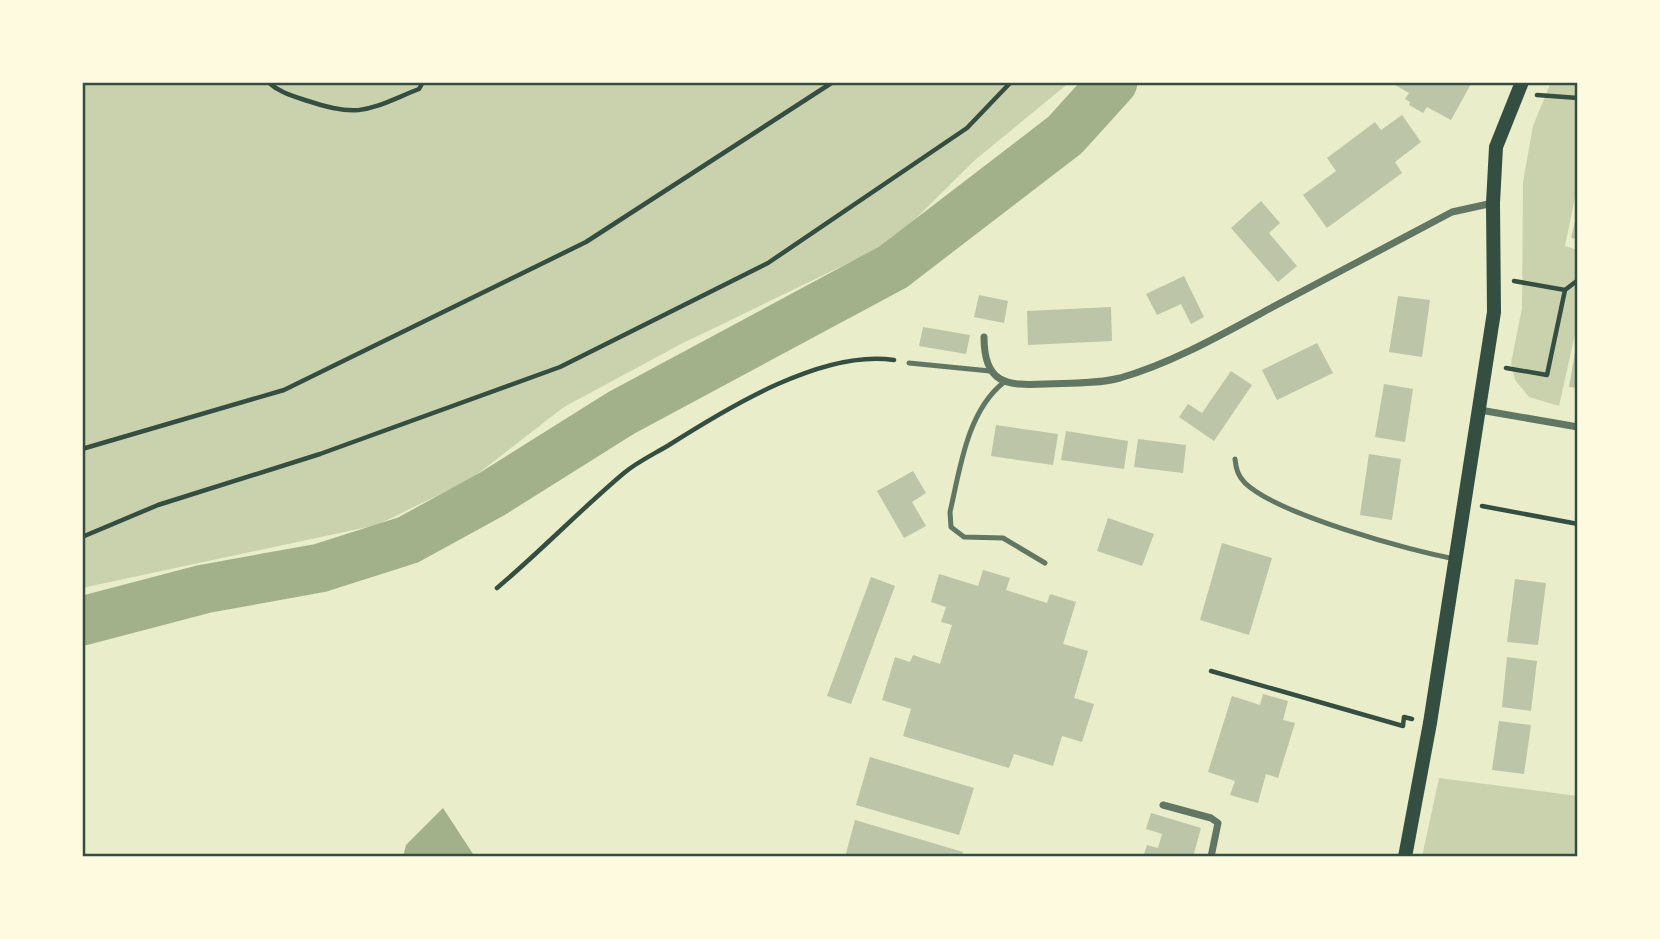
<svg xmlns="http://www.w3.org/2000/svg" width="1660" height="939" viewBox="0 0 1660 939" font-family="'Fira Sans Condensed',sans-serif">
<rect width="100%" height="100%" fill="#e9edc9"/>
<path fill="#cad2ad" d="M82 82H1070L975 160 892 242 681 344 564 407 471 479 377 525 82 588Z
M1551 82H1578V183L1565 246 1578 250V321L1559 406 1529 397 1515 380 1511 363 1522 308 1523 182 1533 126Z
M1439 778 1578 796V857H1422Z"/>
<path fill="#a3b18a" d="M443 808 475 857H403L406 845Z"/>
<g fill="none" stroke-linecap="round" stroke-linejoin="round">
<path stroke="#a3b18a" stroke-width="49" d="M82 621 204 589 320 568 408 540 492 494 621 413 893 267 1065 135 1113 82"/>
</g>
<path fill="#bcc5a7" d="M1390 82H1469L1471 84 1451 120 1427 107 1423 113 1409 105 1410 102 1405 99 1409 93Z
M1402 115 1421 142 1395 162 1402 173 1327 228 1303 195 1336 171 1327 158 1375 122 1381 130Z
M1261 201 1280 223 1269 233 1297 266 1278 282 1231 228Z
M1577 212 1578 213V239L1571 238Z
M1184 276 1204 317 1191 324 1181 304 1157 315 1146 294Z
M979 295 1008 301 1004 323 974 317Z
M1398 296 1430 300 1422 357 1389 352Z
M1111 307 1112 341 1028 345 1027 311Z
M923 327 970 335 966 354 919 346Z
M1317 343 1333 373 1277 400 1262 370Z
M1576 346 1578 347V388L1569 387Z
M1231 371 1252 385 1214 441 1179 417 1188 404 1202 413Z
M1384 384 1413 389 1405 442 1375 437Z
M996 425 1058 434 1053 465 991 456Z
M1066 431 1128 441 1124 469 1061 460Z
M1138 439 1186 445 1183 473 1134 467Z
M1369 454 1401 459 1392 520 1360 515Z
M913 471 926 493 912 502 926 526 904 538 877 491Z
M1108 518 1154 534 1142 566 1097 551Z
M1222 543 1272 558 1249 635 1200 620Z
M983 570 1010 578 1006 590 1047 603 1050 594 1076 602 1063 644 1088 651 1074 698 1094 704 1082 742 1062 736 1053 766 1014 754 1009 768 903 736 911 709 882 700 895 657 910 662 913 655 940 664 952 625 941 622 946 607 931 602 939 574 978 586Z
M871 577 895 586 851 704 827 696Z
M1515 579 1546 583 1538 645 1507 642Z
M1507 657 1537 661 1531 711 1502 707Z
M1263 694 1288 701 1283 720 1295 723 1278 778 1266 774 1258 803 1230 795 1235 781 1208 772 1232 696 1260 705Z
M1499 721 1531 725 1524 774 1492 770Z
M870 757 974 788 959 835 856 805Z
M1151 813 1201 828 1193 857H1143L1147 845 1158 848 1162 834 1146 829Z
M855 820 963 852 962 857H845Z"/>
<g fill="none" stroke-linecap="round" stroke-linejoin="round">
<path stroke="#344e41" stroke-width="4.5" d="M268 82C280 93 293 96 308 101 361 119 369 109 419 89L423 82
M1537 95 1578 98
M1514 281 1565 290
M1506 368 1547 375 1565 290 1578 280
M82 449 284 390 586 242 833 82
M1482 506 1578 524
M82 537 158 505 320 454 560 367 768 263 967 128 1011 82
M497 588C541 551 580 510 624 473 637 462 654 454 669 445 727 408 823 349 894 360
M1211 671 1403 726 1404 717 1412 719"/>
<path stroke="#617663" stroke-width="5" d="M909 363 990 371
M1003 383C967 412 960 469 950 512L951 527 964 537 1003 538 1045 563
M1235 459C1236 469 1238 476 1245 483 1277 514 1410 551 1456 559"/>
<path stroke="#617663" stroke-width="7" d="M984 337C984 384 1006 386 1046 384 1070 383 1097 384 1120 378 1172 363 1221 335 1269 309 1330 277 1391 244 1452 212L1493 203
M1480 410 1578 427
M1163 805 1211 818 1218 823 1211 857"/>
<path stroke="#344e41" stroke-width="14" d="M1405 857 1430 723 1494 312 1493 203 1496 147 1522 82"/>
</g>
<rect width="1660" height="939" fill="none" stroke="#fefae0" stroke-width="168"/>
<rect x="84" y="84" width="1492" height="771" fill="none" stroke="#344e41" stroke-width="2.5"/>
</svg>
